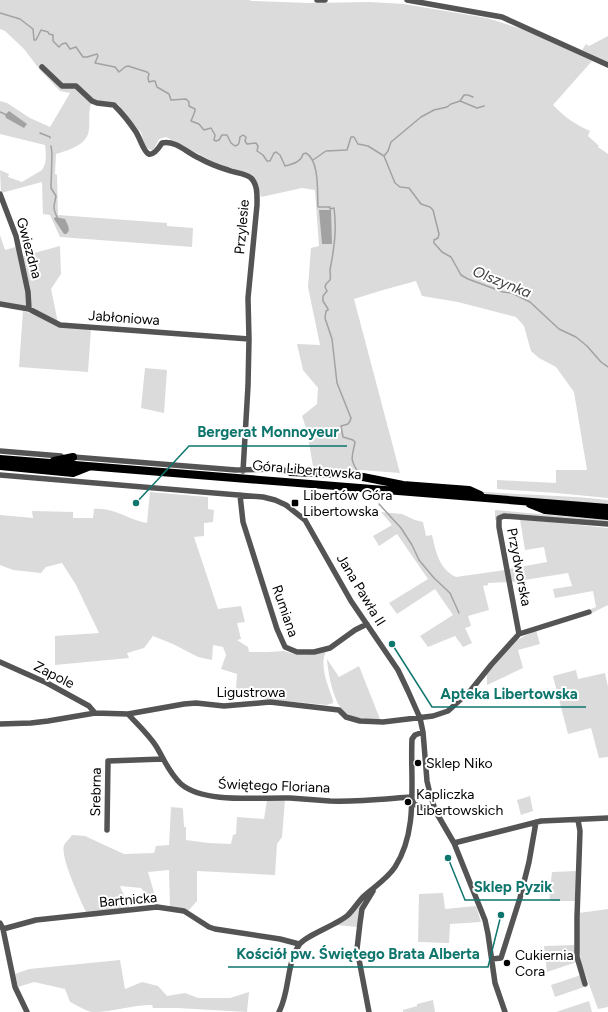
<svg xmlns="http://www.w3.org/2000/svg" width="608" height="1012" viewBox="0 0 608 1012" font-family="Figtree,sans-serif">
<rect width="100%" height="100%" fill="#fff"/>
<path fill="#dbdbdb" d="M0 0H249L252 1 310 3 370 2 404 4 487 18 528 31 592 61 553 105C565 117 574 124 590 131L588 136 599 146 598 147 608 154V498L556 493 497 489V480L556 483V470H587L574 392 556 367 539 358 531 351 524 326 516 317 458 302 422 296 416 281 383 290 354 299 400 473 361 470 347 473 314 472 307 431 302 416 317 404 318 388 303 370 297 344 320 345 308 287 311 248 319 246 315 190 302 188 261 197 256 181 252 176 212 161 166 137 159 139 153 151 145 147 141 132 125 117 119 105 115 102 97 101 91 104C88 113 90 120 89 129 88 145 69 150 56 154L55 174 57 175 58 215 167 223V226L193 228 192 247 60 237 50 215 43 214 42 182 1 193 0 170 9 174 8 177 22 182 42 170C47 163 46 153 45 145L0 134V101L7 103 30 118 50 127 70 93 60 91 40 70 24 49 5 31 0 29Z
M608 36V62L582 50 586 44 589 46Z
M0 235 5 250 19 246 29 309 0 304Z
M60 246 61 274 51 289 58 323 32 310 23 256Z
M23 311 33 314 59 327 91 329 88 372 19 367Z
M145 368 167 370 164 413 141 408Z
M461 490C510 495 559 494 608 500V505L461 492Z
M150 492 208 497V509L214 510 213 522 204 523V536L194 537 218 609 241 606 245 622 237 623 241 639 237 640 248 647 249 652H268L284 651 297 655H305L326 651C319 666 328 685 333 700V703L327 705 266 699 265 691 236 690 237 674 221 669 226 655 223 647 213 645 212 660 198 657 173 644 153 636 144 648 127 653 129 658 55 665V636L99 633 76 585 62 563 46 567 41 573 13 570 0 565V515L33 518 32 511 73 512V518H93L94 509C114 507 128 520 147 523Z
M495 510 608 520V523L498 516 495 521Z
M381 512 402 514 415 520 423 522 426 536 432 535C436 552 439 569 456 577L505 570 508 582 488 583V585L483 586 489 610 468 616 471 626 465 628 472 643 463 647 455 636 428 647 420 636 453 615 435 589 397 614 389 603 428 579 397 534 379 546 373 536 392 525Z
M520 519 608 528V605L592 613 591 609 596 607 593 591 555 598 553 589 572 586 568 573 512 582 509 569 547 562 544 547 525 550Z
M536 630 540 644 518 650 523 668 487 685V673L515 641Z
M327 659 339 677 359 666 380 719C370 719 359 720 349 715 334 709 328 673 327 659Z
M576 670 578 679 605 673 608 687V757L599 758 591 728 568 734 553 676Z
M530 796 533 811 521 815 517 800Z
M267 800H285L282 837 277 844 275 875 197 871V901L187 912 170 908 169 870 148 872 158 906H156L141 888 120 886 130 909 87 914C81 901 60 858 64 845 66 842 70 838 72 835L85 836 124 854 154 853 156 846 169 845 171 807 182 808 183 809 184 827H186V840L208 843 231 844 233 835 236 834 237 817 264 819Z
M577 871 575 901H550L549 889H550L552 872Z
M443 893 445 909 476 906 481 922 450 924 449 943 418 942 419 894Z
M369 894 359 913 357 927 337 925Z
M608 909V1007L598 1009 582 965 579 950V913Z
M574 945 577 962 547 972 544 946Z
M120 960 125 989 142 982 158 986 167 996 185 993 198 998H230L249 992 247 1012 178 1008H153L152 1005C132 1005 113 1012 93 1012 85 1011 77 1005 70 1002L65 989 34 982 18 987 15 974 29 969Z
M581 975 584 987 555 997 551 985Z
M433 1000 435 1012H403V1010L417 1006V1004Z
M589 1001 592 1012H555H556Z"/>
<path fill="#a2a2a2" d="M9 111 27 124 24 128 6 118 5 115Z
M319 210H331L332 244H322Z
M55 217 65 219C67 224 72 230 66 234H64L54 219Z"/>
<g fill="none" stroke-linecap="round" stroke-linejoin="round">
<path stroke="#a2a2a2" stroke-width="1.5" d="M0 13 20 19 33 29 34 40H36L41 30 48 32 49 34 53 35V41L59 47 62 44 66 43 70 49 76 47 83 57H87L97 54 98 56 95 63 115 67 119 72 125 67 128 66 147 72 149 74 148 78 149 82 153 81H155L157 87 169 94 171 100 186 99 189 102V106L195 109V111L191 121 199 124 204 130 211 128 215 135 214 140 216 141 219 140 222 135H227L231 143 235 146C240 145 239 142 240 137L243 135 246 137 245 141 247 144 256 143 258 146 257 151 263 155 267 161H270L274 153 276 152 280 155 285 166C293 164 301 162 303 154L306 153C320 161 317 193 318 207H330V209L334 208C337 230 334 249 330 270 330 274 331 276 330 280L326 284 325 287 327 291 323 296V301L328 309V310L326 311 325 318 332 339 337 383 351 418 350 421 348 424 341 426 343 437 353 440 355 442C352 459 349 457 359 474
M460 101 477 108 484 106
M0 112 7 115
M40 133 50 137V138
M51 146 52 153 51 188 56 196C54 207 52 207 58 219
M384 156 388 151 391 142 421 117 434 110 447 107 451 104 460 101 464 95H468L473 97
M313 160 326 151 347 150 351 137H354L358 144 368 146 384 156 395 183 400 187 409 188 421 204 430 207 433 210 439 234 438 238 434 240V243L442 252 451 257 461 275 468 279 503 292 512 293 530 302 559 329 576 337 587 346 601 362 608 367
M379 504 401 528 412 545 419 560 434 578 450 593 459 613"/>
<path stroke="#545454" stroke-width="5.5" d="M317 0H325
M407 0 502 17 608 65
M42 67 62 86H76L92 101 97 103 114 105C122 113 130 123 136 132 144 145 146 168 162 143 176 140 187 153 199 158 208 163 218 167 228 170 235 173 245 173 251 178 258 185 257 196 257 205L248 298 249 339 248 386 243 471
M0 194 16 236 28 292 29 309
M0 304 29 309 60 325 249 339
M0 451 61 456
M73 457 236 470 279 469 291 472
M0 475 263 497 275 500 286 505 305 520 351 601 398 670 408 691 420 718 423 732 427 781 430 794 436 812 454 843 485 920 488 934 495 983 505 1012
M240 495 243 522 277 629 285 647 297 652H314L330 648 355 630 367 624
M519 634 499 527V518L504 516 608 524
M0 662 47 683 89 706 95 713
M128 714 184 704 196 703 224 706 270 702 339 710 346 717 360 721 383 722 433 716 448 711 471 690 491 665 519 634 589 612
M0 724 31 723 48 721 95 713 128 714C138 725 148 734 156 746 164 759 169 773 181 784 204 804 261 797 290 798 303 799 317 800 330 801 357 802 384 799 411 797L414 804 427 810 436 812
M578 820 580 831 577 917V957L585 984
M107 830 108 761 163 759
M454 843 541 821 608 818
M0 923 3 929 15 987 27 1012
M3 929 36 920 157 907 184 911 209 927 215 929 280 939 299 944
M492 959 501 958 520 898 529 862 536 822
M279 1012C290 991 286 965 299 945 304 936 337 925 348 915 354 909 358 902 364 896 374 887 387 879 395 867 419 830 410 781 412 739L415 735 423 732
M369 1012 357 949 360 923 362 909 373 891"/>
<path stroke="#000" stroke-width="8" d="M0 459 608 508
M54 461 73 457
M0 466 73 473 88 467
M291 472 340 474 363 477 403 485 469 490 480 495
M530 504 545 510 608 516"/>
</g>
<g fill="#000" stroke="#fff" stroke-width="1.5">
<rect x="291" y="499" width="8" height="8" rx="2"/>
<circle cx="418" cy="763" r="4"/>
<circle cx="408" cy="802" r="4"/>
<circle cx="507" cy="963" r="4"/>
</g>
<g text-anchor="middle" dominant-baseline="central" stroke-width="4" stroke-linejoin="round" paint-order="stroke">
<g font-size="14" fill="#000" stroke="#fff">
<text transform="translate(242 227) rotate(-85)">Przylesie</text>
<text transform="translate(29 248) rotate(75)">Gwiezdna</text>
<text transform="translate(124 318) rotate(4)">Jabłoniowa</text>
<text transform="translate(307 470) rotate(5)">Góra Libertowska</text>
<text transform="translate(519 567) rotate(79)">Przydworska</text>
<text transform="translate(361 590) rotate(59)">Jana Pawła II</text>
<text transform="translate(285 611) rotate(71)">Rumiana</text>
<text transform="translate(54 675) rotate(27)">Zapole</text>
<text x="251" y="692">Ligustrowa</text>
<text transform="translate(274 786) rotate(2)">Świętego Floriana</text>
<text transform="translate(96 792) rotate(-89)">Srebrna</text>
<text transform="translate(128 900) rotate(-5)">Bartnicka</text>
</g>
<g font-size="14" fill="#000" stroke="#fff" text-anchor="start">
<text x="303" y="495">Libertów Góra<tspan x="303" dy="16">Libertowska</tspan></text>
<text x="426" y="763">Sklep Niko</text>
<text x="416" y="794">Kapliczka<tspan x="416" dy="16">Libertowskich</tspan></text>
<text x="515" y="955">Cukiernia<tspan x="515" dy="16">Cora</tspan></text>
</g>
<g font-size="15" font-style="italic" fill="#434343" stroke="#fff">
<text transform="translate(502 282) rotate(22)">Olszynka</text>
</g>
</g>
<path fill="none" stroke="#0f766e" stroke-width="1.5" d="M136 503L189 446H347M392 644L432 707H586M448 858L465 900H560M501 915L488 967H228"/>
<g fill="#0f766e" stroke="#fff" stroke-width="1.5">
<circle cx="136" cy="503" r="4"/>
<circle cx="392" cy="644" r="4"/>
<circle cx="448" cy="858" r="4"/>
<circle cx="501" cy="915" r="4"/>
</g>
<g font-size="15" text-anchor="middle" font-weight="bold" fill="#0f766e" stroke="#fff" stroke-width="4" stroke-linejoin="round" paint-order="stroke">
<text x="268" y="437">Bergerat Monnoyeur</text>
<text x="509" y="699">Apteka Libertowska</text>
<text x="513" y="892">Sklep Pyzik</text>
<text x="358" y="959">Kościół pw. Świętego Brata Alberta</text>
</g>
</svg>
